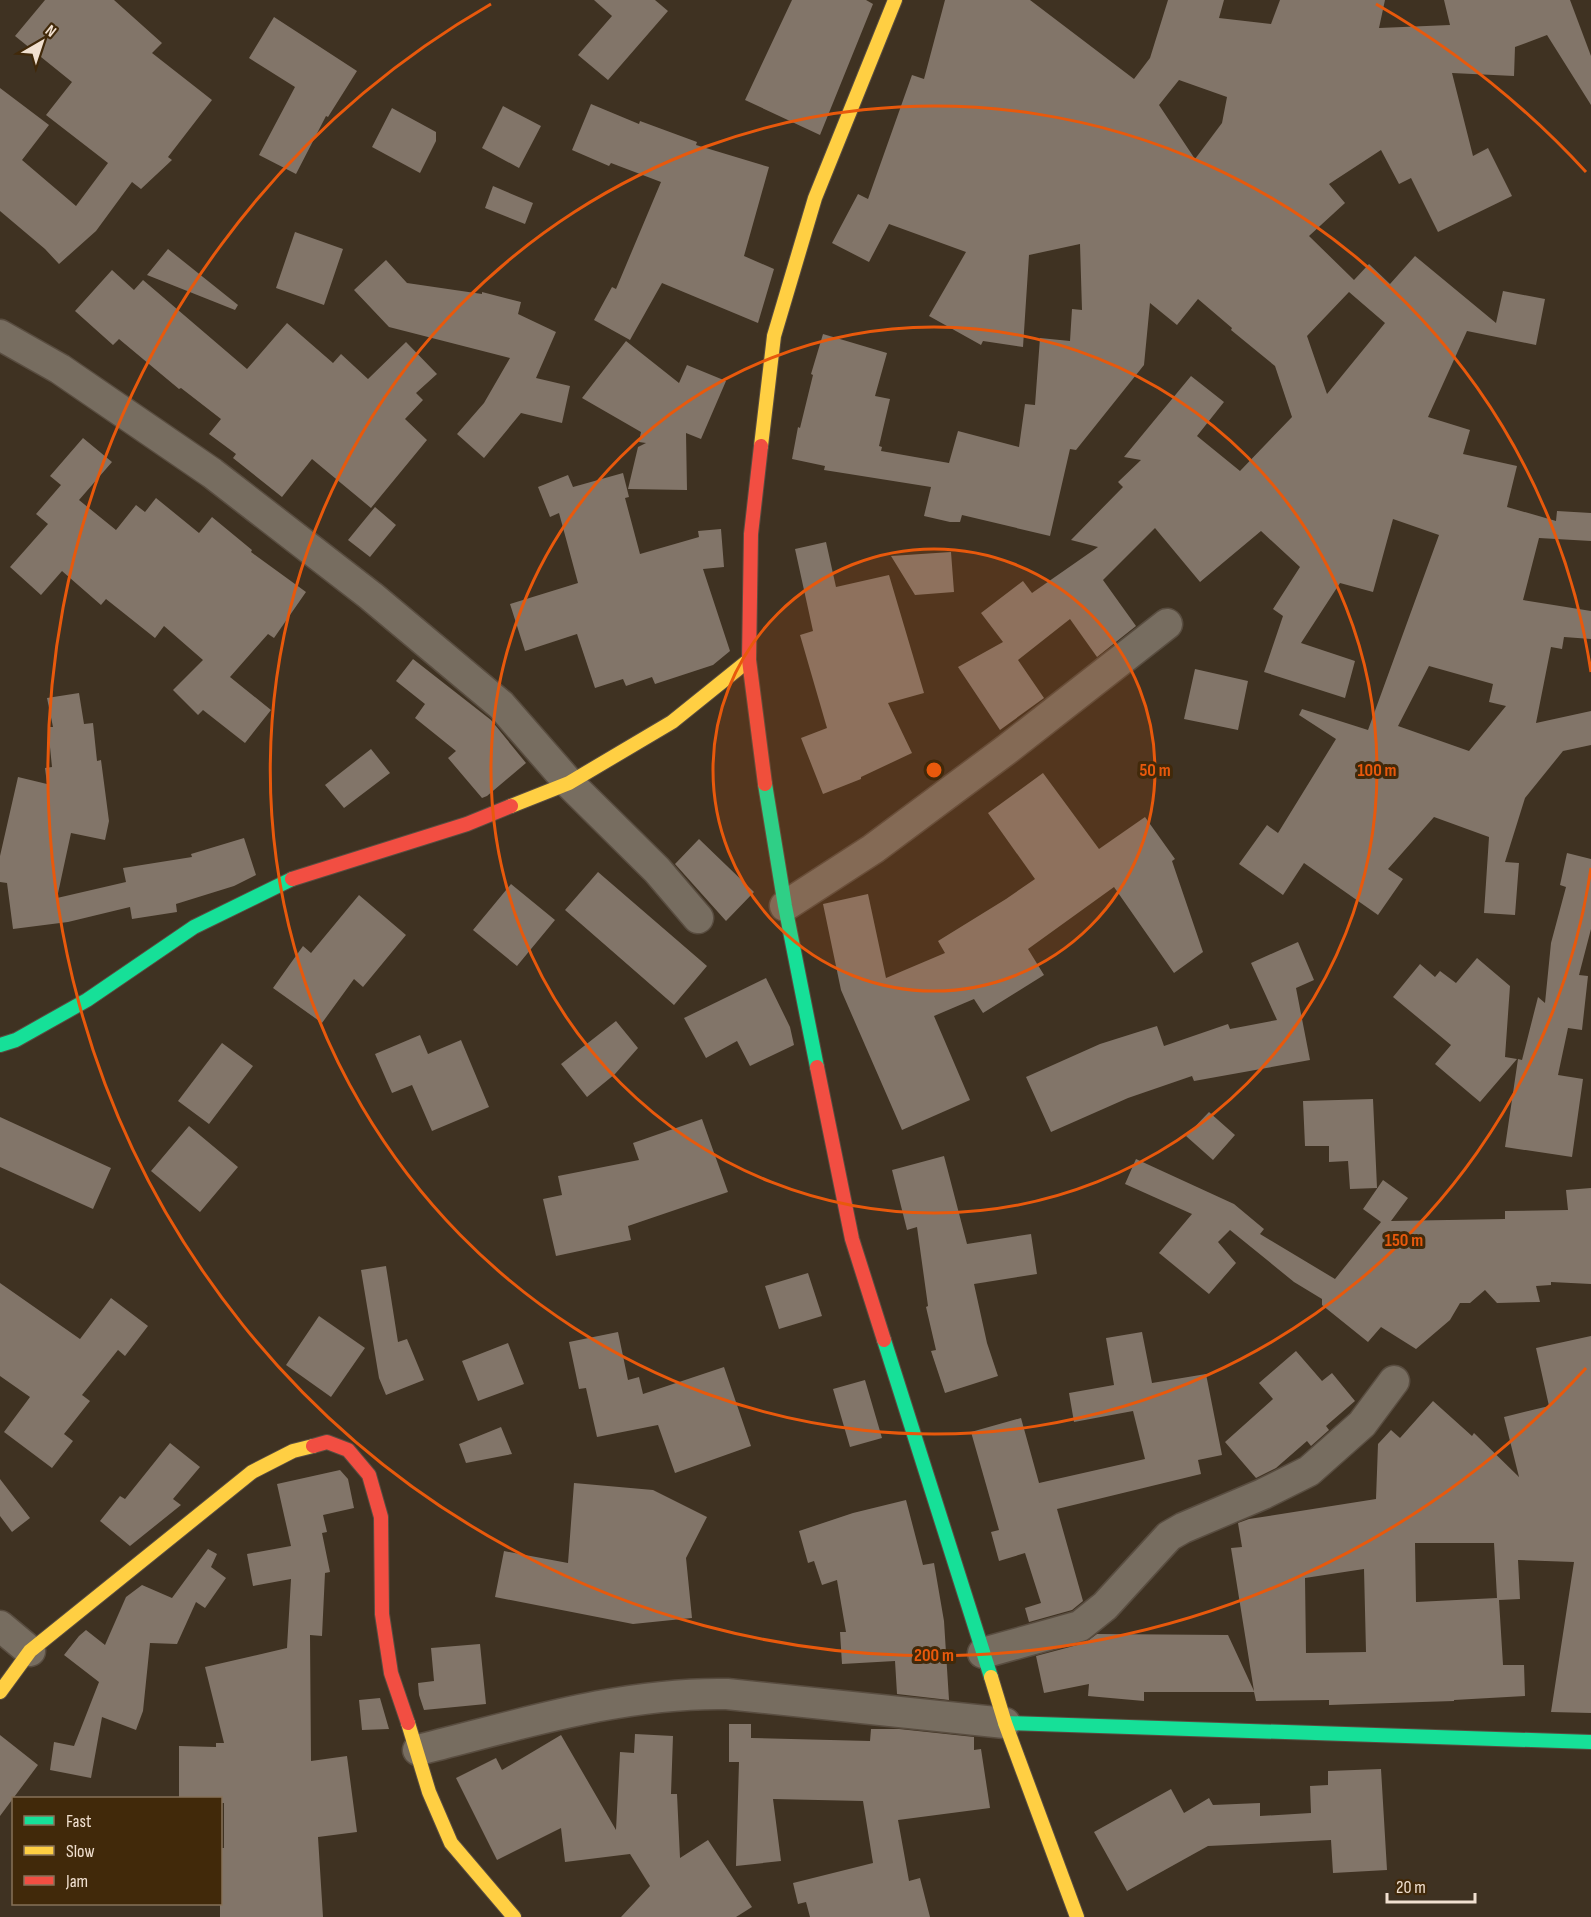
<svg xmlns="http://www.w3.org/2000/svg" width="1591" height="1917" viewBox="0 0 1591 1917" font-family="'Sofia Sans Condensed',sans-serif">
<rect width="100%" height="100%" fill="#3f3222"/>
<path fill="#827569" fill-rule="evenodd" d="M45 0H114L162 43 152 53 212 100 168 157 172 160 141 189 132 182 96 231 59 264 45 249 0 211V88L49 125 22 160 76 206 108 163 46 115 72 82 15 36Z
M594 0H655L668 11 608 80 578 55 612 16Z
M792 0H866L873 4 820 135 745 100Z
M945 0H1030L1134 79 1150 58 1168 0H1224L1219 18 1271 24 1280 0H1385L1379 28 1450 25 1444 0H1570L1591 56V105L1547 35 1515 47 1514 76 1452 73 1473 156 1488 148 1512 196 1438 232 1411 178 1399 184 1381 150 1329 184 1345 203 1309 236 1354 280 1369 264 1390 284 1415 256 1496 323 1503 291 1545 299 1536 345 1467 331 1428 417 1470 430 1463 454 1517 466 1507 507 1556 521 1557 511 1591 513V541L1539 538 1523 600 1591 611V639L1564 637 1562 649 1551 647 1536 723 1591 711V745L1563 751 1525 798 1505 862 1519 863 1515 915 1484 913 1489 837 1434 817 1388 869 1403 879 1378 915 1304 863 1283 895 1239 864 1267 825 1278 833 1336 739 1299 715 1302 709 1368 730 1439 535 1393 519 1373 592 1340 583 1301 643 1355 661 1345 698 1264 672 1283 616 1273 609 1300 567 1261 531 1200 582 1155 528 1103 580 1136 626 1097 657 1070 619 1018 660 1044 698 1000 730 958 667 1003 642 981 613 1023 581 1032 593 1098 547 1071 540 1123 487 1118 482 1141 460 1124 457 1191 376 1224 402 1197 436 1240 471 1292 417 1275 366 1231 330 1232 328 1198 299 1177 325 1150 303 1144 365 1076 450 1070 449 1050 536 962 515 960 522H950L924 516 931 487 824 470 825 466 792 459 798 427 800 428 813 375 811 374 823 334 887 353 875 396 890 399 879 446 882 447 881 451 949 463 958 431 1019 447 1025 404 1035 405 1040 338 1070 341 1072 309 1082 310 1080 244 1029 255 1023 347 983 341 981 345 929 316 966 252 889 224 869 262 832 243 858 194 868 199 912 75 924 79ZM1179 80 1227 97 1222 123 1195 159 1159 105ZM1349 292 1385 323 1327 394 1307 336ZM1429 666 1493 684 1489 702 1506 706 1469 751 1398 726Z
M274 17 357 71 328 117 326 116 296 174 259 155 295 87 249 58Z
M591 104 639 124 640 121 697 142 696 145 769 167 744 256 774 269 758 323 662 283 630 340 594 320 612 287 616 289 661 182 611 163 609 166 572 150Z
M503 106 541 126 519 168 482 148Z
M392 108 436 132V141L420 173 372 147Z
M493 186 533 203 525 224 485 208Z
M295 232 343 249 324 305 276 288Z
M168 249 238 305 235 310 147 275Z
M386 260 407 283 482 294V292L521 302 518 314 556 332 536 378 570 386 562 423 521 413 484 458 457 434 484 403 510 358 389 327 354 290Z
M112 270 134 290 143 280 247 369 287 323 333 363 341 354 368 379 406 342 437 374 416 393 423 400 405 419 427 440 371 508 312 459 282 497 233 458 236 454 209 434 221 419 181 388 179 389 119 339 113 345 75 311Z
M626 341 679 383 687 365 726 381 701 439 686 433 687 490 628 489 638 447 646 443 639 442 641 432 582 398Z
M83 438 112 462 79 500 116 530 136 505 145 512 156 498 199 533 212 517 252 550 251 552 306 592 274 638 268 634 230 677 271 710 245 743 203 710 198 715 173 690 203 660 164 626 155 638 106 599 101 605 62 571 41 595 10 567 48 524 36 514 61 485 50 476Z
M623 473 629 497 625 498 640 554 699 537 698 531 721 529 724 567 703 569 730 651 713 665 655 684 652 677 626 686 623 679 595 688 577 634 525 651 510 604 578 583 559 513 550 517 538 487 568 475 573 487Z
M375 507 396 525 370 557 348 540Z
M826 542 836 587 889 575 924 693 888 703 912 753 861 777V779L823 794 801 738 827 728 800 635 813 631 795 549Z
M951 552 954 592 915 595 891 556Z
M413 659 491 720 526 763 487 796 482 798 448 758 456 751 415 718 425 704 396 681Z
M1195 669 1248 681 1238 730 1184 719Z
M79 693 84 724 93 723 97 761 101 760 109 821 105 840 71 833 57 898 126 882 123 868 192 857 191 854 244 838 256 875 234 886 176 904 177 912 132 919 130 907 68 922 13 929 7 883 0 882V856L18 777 47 784 45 768 52 767 48 727H53L47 698Z
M371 749 390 773 344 808 325 785Z
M1043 773 1099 849 1145 817 1175 859 1172 861 1203 952 1174 973 1114 887 1028 949 1044 975 983 1013 974 999 934 1016 970 1100 902 1130 841 990 823 904 868 894 886 978 945 953 938 941 1006 899 1035 879 988 813Z
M699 839 754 892 726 921 675 864Z
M1567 853 1591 859V929L1579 975 1588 976 1582 1030 1568 1028 1558 1075 1583 1079 1572 1157 1505 1147 1518 1059 1522 1060 1538 997 1545 1003 1551 943 1566 887 1560 885Z
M598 872 707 966 674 1005 565 910Z
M511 884 555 920 517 966 473 930Z
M359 895 406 935 363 987 354 979 322 1023 273 988 303 946 311 953Z
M1298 942 1314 980 1296 988 1310 1060 1194 1081 1192 1076 1128 1098 1051 1132 1026 1077 1100 1044 1157 1026 1164 1046 1228 1024 1230 1029 1277 1020 1251 963Z
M1477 958 1510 986 1505 1057 1517 1059 1480 1102 1435 1064 1451 1045 1393 997 1420 964 1435 977 1440 971 1456 983Z
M766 978 790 1027 794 1045 750 1066 737 1041 706 1058 684 1018Z
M616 1021 638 1048 615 1074 587 1097 561 1064Z
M420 1035 428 1054 461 1040 489 1107 432 1131 412 1085 392 1093 375 1054Z
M222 1043 253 1066 209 1124 178 1101Z
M1373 1099 1377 1188 1350 1189 1348 1161 1329 1162V1146H1305L1303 1101Z
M1209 1112 1235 1135 1213 1160 1186 1136Z
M0 1117 111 1168 93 1209 0 1167Z
M702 1119 728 1192 628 1226 631 1240 556 1256 543 1199 562 1195 558 1176 639 1160 633 1143Z
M189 1126 238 1167 200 1212 151 1171Z
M944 1156 967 1244 1031 1234 1037 1274 974 1284 987 1343 998 1376 945 1393 931 1351 936 1350 926 1307 928 1306 917 1227 907 1230 892 1170Z
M1136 1159 1234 1204 1264 1229 1260 1234 1335 1279 1381 1222 1363 1209 1383 1180 1408 1198 1391 1221 1505 1219V1211L1568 1210 1566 1190 1591 1188V1284L1551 1282V1285L1536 1286 1540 1302 1497 1303 1485 1290 1470 1303H1460L1450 1320 1416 1349 1381 1327 1368 1342 1322 1305V1299L1294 1282 1230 1230 1218 1242 1236 1263 1209 1294 1159 1253 1192 1214 1125 1184Z
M386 1266 398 1342 407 1339 424 1380 386 1395 379 1378 361 1270Z
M808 1273 822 1316 779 1329 765 1286Z
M0 1283 80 1339 111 1298 148 1326 125 1356 118 1350 82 1395 90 1401 64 1434 73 1441 52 1468 4 1432 30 1397 0 1376Z
M319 1316 365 1348 331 1397 286 1365Z
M618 1332 628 1380 639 1377 643 1394 724 1367 751 1446 675 1473 658 1425 597 1437 586 1388 579 1389 569 1342Z
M1142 1332 1152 1383 1206 1374 1222 1455 1198 1460 1201 1474 1057 1509 1083 1601 1072 1610 1029 1622 1025 1608 1041 1603 1025 1553 999 1561 991 1532 999 1530 971 1432 1021 1418 1039 1483 1145 1459 1133 1411 1074 1422 1069 1393 1114 1385 1106 1338Z
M1591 1336V1713L1551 1712 1574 1562 1518 1560 1520 1599 1499 1600 1503 1665H1524L1525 1696 1454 1700V1701L1329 1705V1700L1256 1701 1254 1692H1144V1701L1088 1696 1089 1684 1044 1693 1036 1656 1085 1643 1097 1634 1228 1635 1254 1691 1231 1548 1242 1547 1238 1523 1249 1519 1376 1499 1378 1444 1391 1430 1400 1438 1433 1401 1472 1436 1474 1433 1519 1477 1504 1417 1549 1406 1536 1348ZM1415 1543H1494L1497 1598 1416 1602ZM1364 1569 1366 1652 1306 1653 1305 1578Z
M508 1343 524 1384 478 1401 462 1361Z
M1296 1351 1322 1381 1332 1373 1355 1401 1326 1426 1329 1430 1311 1446 1307 1441 1276 1468 1256 1478 1225 1442 1273 1399 1259 1383Z
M865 1380 882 1438 850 1447 833 1389Z
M501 1427 512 1454 466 1463 459 1444Z
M170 1443 200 1467 173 1499 181 1505 130 1546 100 1521 120 1496 125 1499Z
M340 1470 348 1479 354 1508 323 1515 327 1532 322 1533 330 1572 325 1573 322 1636 310 1635 311 1761 347 1756 357 1832 318 1837 323 1917H220V1848H224V1803H220V1798H179V1746L216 1747V1743H224L205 1667 287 1648 291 1579 253 1586 247 1554 291 1546 277 1484Z
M0 1479 30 1518 12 1532 0 1516Z
M574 1483 653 1490 707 1517 686 1558 692 1618 633 1624 495 1597 504 1551 568 1563Z
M906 1500 923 1565 934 1563 944 1621 949 1700 897 1694 895 1661 842 1664 840 1632H846L837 1580 822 1585 814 1561 808 1563 799 1531 853 1513Z
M208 1549 217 1554 211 1567 226 1578 205 1608 196 1602 177 1644 150 1643 143 1711 136 1730 102 1717 91 1778 50 1770 54 1742 74 1746 99 1682 64 1655 79 1636 86 1630 105 1645 126 1597 142 1585 172 1598Z
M480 1644 486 1704 424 1710 419 1695 418 1683 434 1681 431 1648Z
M380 1698 389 1729 362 1730 359 1700Z
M729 1724H751V1738L870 1741 871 1729H899L974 1737V1750L981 1749 990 1808 898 1820 909 1881 920 1878 930 1917H810L806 1902 798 1904 793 1883 873 1863 863 1801 773 1799 781 1861 736 1866 739 1762H729Z
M635 1734 673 1736 671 1794H677L680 1858 708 1840 752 1907 736 1917H621L650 1886 630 1854 565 1862 561 1828 497 1860 456 1778 496 1758 502 1770 561 1735 616 1830 620 1752 634 1753Z
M0 1735 38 1765 0 1816Z
M1381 1769 1387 1870 1333 1873 1331 1840 1208 1846 1127 1891 1094 1832 1171 1789 1184 1813 1209 1798 1213 1805 1260 1803V1816L1311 1813 1310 1786 1328 1785V1771Z"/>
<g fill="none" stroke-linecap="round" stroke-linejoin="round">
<defs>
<path id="street" d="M0 335 60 369 212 473 371 596 501 705 569 783 657 870 698 918
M785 906 873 849 1006 750 1167 624
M0 1626 30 1651
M983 1653 1080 1626 1105 1606 1169 1536 1183 1528 1263 1494 1309 1471 1362 1424 1394 1381
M418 1750C519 1725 621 1692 727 1694L1005 1723"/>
<path id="fast" d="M765 784 785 906 817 1067
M0 1045 16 1040 87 1000 194 927 292 879
M884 1340 991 1677
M1005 1723 1591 1742"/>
<path id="slow" d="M761 446 774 336 815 198 895 0
M511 806 569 783 672 722 749 660
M991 1677 1005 1723 1077 1917
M0 1692 30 1651 252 1472 293 1451 313 1446
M408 1723 429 1792 451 1843 514 1917"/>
<path id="jam" d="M761 446 751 534 749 660 765 784
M292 879 467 824 511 806
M817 1067 852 1239 884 1340
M313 1446 327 1442 348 1450 369 1475 381 1517 382 1614 391 1673 408 1723"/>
</defs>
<use href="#street" stroke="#594d40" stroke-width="33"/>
<use href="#fast" stroke="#594d40" stroke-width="16"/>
<use href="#slow" stroke="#594d40" stroke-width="16"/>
<use href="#jam" stroke="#594d40" stroke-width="16"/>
<use href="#street" stroke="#776d60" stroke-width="30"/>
<use href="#fast" stroke="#16e098" stroke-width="14"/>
<use href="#slow" stroke="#ffcf43" stroke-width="14"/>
<use href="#jam" stroke="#f24e42" stroke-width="14"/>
</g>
<circle cx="934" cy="770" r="221" fill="#e8590c" fill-opacity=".12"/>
<g fill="none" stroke="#e8590c" stroke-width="3">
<circle cx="934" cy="770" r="221"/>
<circle cx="934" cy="770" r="443"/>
<path d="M1591 868A664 664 0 1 1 1591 672"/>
<path d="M1586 1368A885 885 0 1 1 491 4M1376 4A885 885 0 0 1 1586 172"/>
</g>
<circle cx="934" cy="770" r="9" fill="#e8590c" stroke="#41290a" stroke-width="3"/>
<g font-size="18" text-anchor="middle" font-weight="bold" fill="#e8590c" stroke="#41290a" stroke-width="6" stroke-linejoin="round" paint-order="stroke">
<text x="1155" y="776">50 m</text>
<text x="1377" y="776">100 m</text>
<text x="1404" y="1246">150 m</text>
<text x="934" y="1661">200 m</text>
</g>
<rect x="12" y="1797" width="210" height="108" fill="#41290a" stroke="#877259" stroke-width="1.5"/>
<rect x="24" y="1816" width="30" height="9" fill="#16e098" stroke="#877259" stroke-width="1.5"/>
<text x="66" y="1827" font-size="18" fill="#f1e0d0">Fast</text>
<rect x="24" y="1846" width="30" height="9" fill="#ffcf43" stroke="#877259" stroke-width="1.5"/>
<text x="66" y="1857" font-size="18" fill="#f1e0d0">Slow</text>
<rect x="24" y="1876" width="30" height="9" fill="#f24e42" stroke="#877259" stroke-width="1.5"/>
<text x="66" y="1887" font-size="18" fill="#f1e0d0">Jam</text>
<g transform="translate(42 42) rotate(39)" stroke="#41290a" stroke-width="4.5" paint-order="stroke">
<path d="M0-4.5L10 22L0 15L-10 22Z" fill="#f1e0d0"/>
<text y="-9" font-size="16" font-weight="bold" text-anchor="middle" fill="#f1e0d0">N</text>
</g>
<path d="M1387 1893v9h88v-9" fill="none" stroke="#f1e0d0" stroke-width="3"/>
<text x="1396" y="1893" font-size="18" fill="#f1e0d0" stroke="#41290a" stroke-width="4.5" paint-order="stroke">20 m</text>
</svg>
